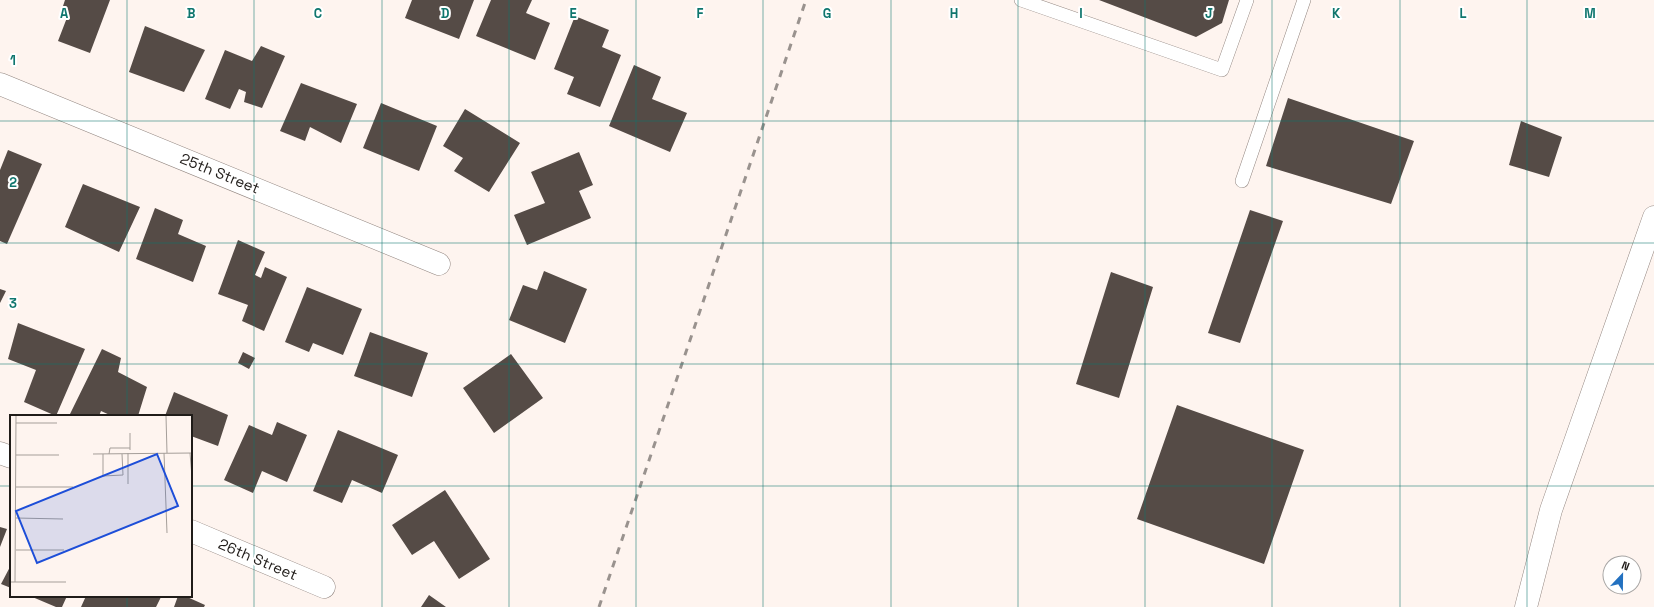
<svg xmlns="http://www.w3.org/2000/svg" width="1654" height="607" viewBox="0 0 1654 607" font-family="'Space Grotesk',sans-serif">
<rect width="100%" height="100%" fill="#fef4ef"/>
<path fill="#554b46" d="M65 0H110L90 53 58 41 68 15 61 12Z
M412 0H474L459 39 405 18Z
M491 0H532L526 13 550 23 535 60 476 36Z
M1099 0H1229L1222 23 1196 37Z
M575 16 609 30 602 47 621 55 600 107 567 94 574 77 554 69Z
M145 26 205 50 184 92 129 72Z
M261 46 285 56 262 108 244 102 246 92 239 89 230 109 205 99 225 50 252 61Z
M634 65 661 77 652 99 687 113 670 152 609 126Z
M301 83 357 104 341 143 310 127 305 141 280 131Z
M1288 98 1414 141 1391 204 1266 166Z
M381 103 437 126 419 171 363 148Z
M465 109 520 143 489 192 454 171 463 158 443 146Z
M1521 121 1562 137 1549 177 1509 165Z
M8 150 42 164 7 244 0 241V170Z
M579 152 593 185 579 191 591 218 527 245 514 215 545 203 531 172Z
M83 184 140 207 119 252 65 227Z
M155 208 183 220 178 234 206 246 193 282 136 259Z
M1250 210 1283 221 1240 343 1208 333Z
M238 240 265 252 255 275 261 278 265 267 287 277 264 331 242 321 248 305 218 294Z
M544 271 587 289 565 343 509 320 523 285 537 290Z
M1111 272 1153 287 1119 398 1076 384Z
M307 287 362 309 343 355 313 343 309 352 285 342Z
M0 289 6 291 0 303Z
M18 323 85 349 56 416 24 402 36 370 8 359Z
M370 332 428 353 412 397 354 376Z
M102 349 121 358 118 372 147 387 138 416H112L101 411 99 416H74L70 414Z
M243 352 255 358 249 369 238 363Z
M511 354 543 398 494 433 463 388Z
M174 392 228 415 218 446 191 436V416H165Z
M1177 405 1304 450 1264 564 1137 519Z
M277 422 307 435 287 482 262 471 253 493 224 480 249 425 272 435Z
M338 430 398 455 382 493 352 480 342 503 313 491Z
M445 490 490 559 459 579 434 541 412 555 392 525Z
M0 527 7 529 0 547Z
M11 565V588L1 584Z
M429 595 446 607H421Z
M30 596H67L62 607H56Z
M86 596H159L161 597 156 607H81Z
M178 596H185L205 605 204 607H174Z"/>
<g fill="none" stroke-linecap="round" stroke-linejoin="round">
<defs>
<path id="service" d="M1021 0 1222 70 1247 0
M1242 181 1304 0"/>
<path id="minor" d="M0 84 439 264
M0 453 11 457
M191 531 324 587
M1526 607 1551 510 1654 217"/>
</defs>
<use href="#service" stroke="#928680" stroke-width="14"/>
<use href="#minor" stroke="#928680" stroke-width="23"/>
<use href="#service" stroke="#fff" stroke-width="13"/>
<use href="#minor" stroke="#fff" stroke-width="22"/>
<path stroke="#99928e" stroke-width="3" stroke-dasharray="7 7" stroke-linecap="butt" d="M599 607 806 0"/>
</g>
<path fill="none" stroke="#0f766e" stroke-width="1" stroke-opacity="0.55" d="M127 0V416M254 0V607M382 0V607M509 0V607M636 0V607M763 0V607M891 0V607M1018 0V607M1145 0V607M1272 0V607M1400 0V607M1527 0V607M0 121H1654M0 243H1654M0 364H1654M0 486H11M191 486H1654M127 596V607"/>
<g text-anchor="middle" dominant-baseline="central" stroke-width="4" stroke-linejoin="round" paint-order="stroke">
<g font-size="15" fill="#201c19" stroke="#fff">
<text transform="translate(220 173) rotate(22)">25th Street</text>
<text transform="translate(258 559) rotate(23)">26th Street</text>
</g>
</g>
<g transform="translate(10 415)">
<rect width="182" height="182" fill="#fef4ef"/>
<path fill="none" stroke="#a59e99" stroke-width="1" d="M156 1 157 38M6 8H47M120 18V35M118 38V69M154 38 157 118M180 38 182 62M83 39 182 38M93 39V61L113 60 112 39M99 39 100 33H120M6 40H49M6 72H63M6 103 53 104M6 135H54M0 167H56M5 167 6 0"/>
<path fill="#1d4ed8" fill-opacity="0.15" stroke="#1d4ed8" stroke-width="2" d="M147 39 168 91 27 148 6 96Z"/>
<rect width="182" height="182" fill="none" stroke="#201c19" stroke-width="2"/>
</g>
<g font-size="13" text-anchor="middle" font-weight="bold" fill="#0f766e" stroke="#fff" stroke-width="4" stroke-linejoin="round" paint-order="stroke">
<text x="64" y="18">A</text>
<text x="191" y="18">B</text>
<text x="318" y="18">C</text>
<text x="445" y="18">D</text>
<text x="573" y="18">E</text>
<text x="700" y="18">F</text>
<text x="827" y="18">G</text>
<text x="954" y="18">H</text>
<text x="1081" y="18">I</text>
<text x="1209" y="18">J</text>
<text x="1336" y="18">K</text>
<text x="1463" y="18">L</text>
<text x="1590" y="18">M</text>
<text x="13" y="65">1</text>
<text x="13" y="187">2</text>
<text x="13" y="308">3</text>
</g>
<g transform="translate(1622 575) rotate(22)"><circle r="19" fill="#ffffff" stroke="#a6a4a3"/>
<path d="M0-3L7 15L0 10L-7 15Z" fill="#2371c0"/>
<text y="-6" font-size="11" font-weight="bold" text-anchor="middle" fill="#201c19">N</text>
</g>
</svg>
